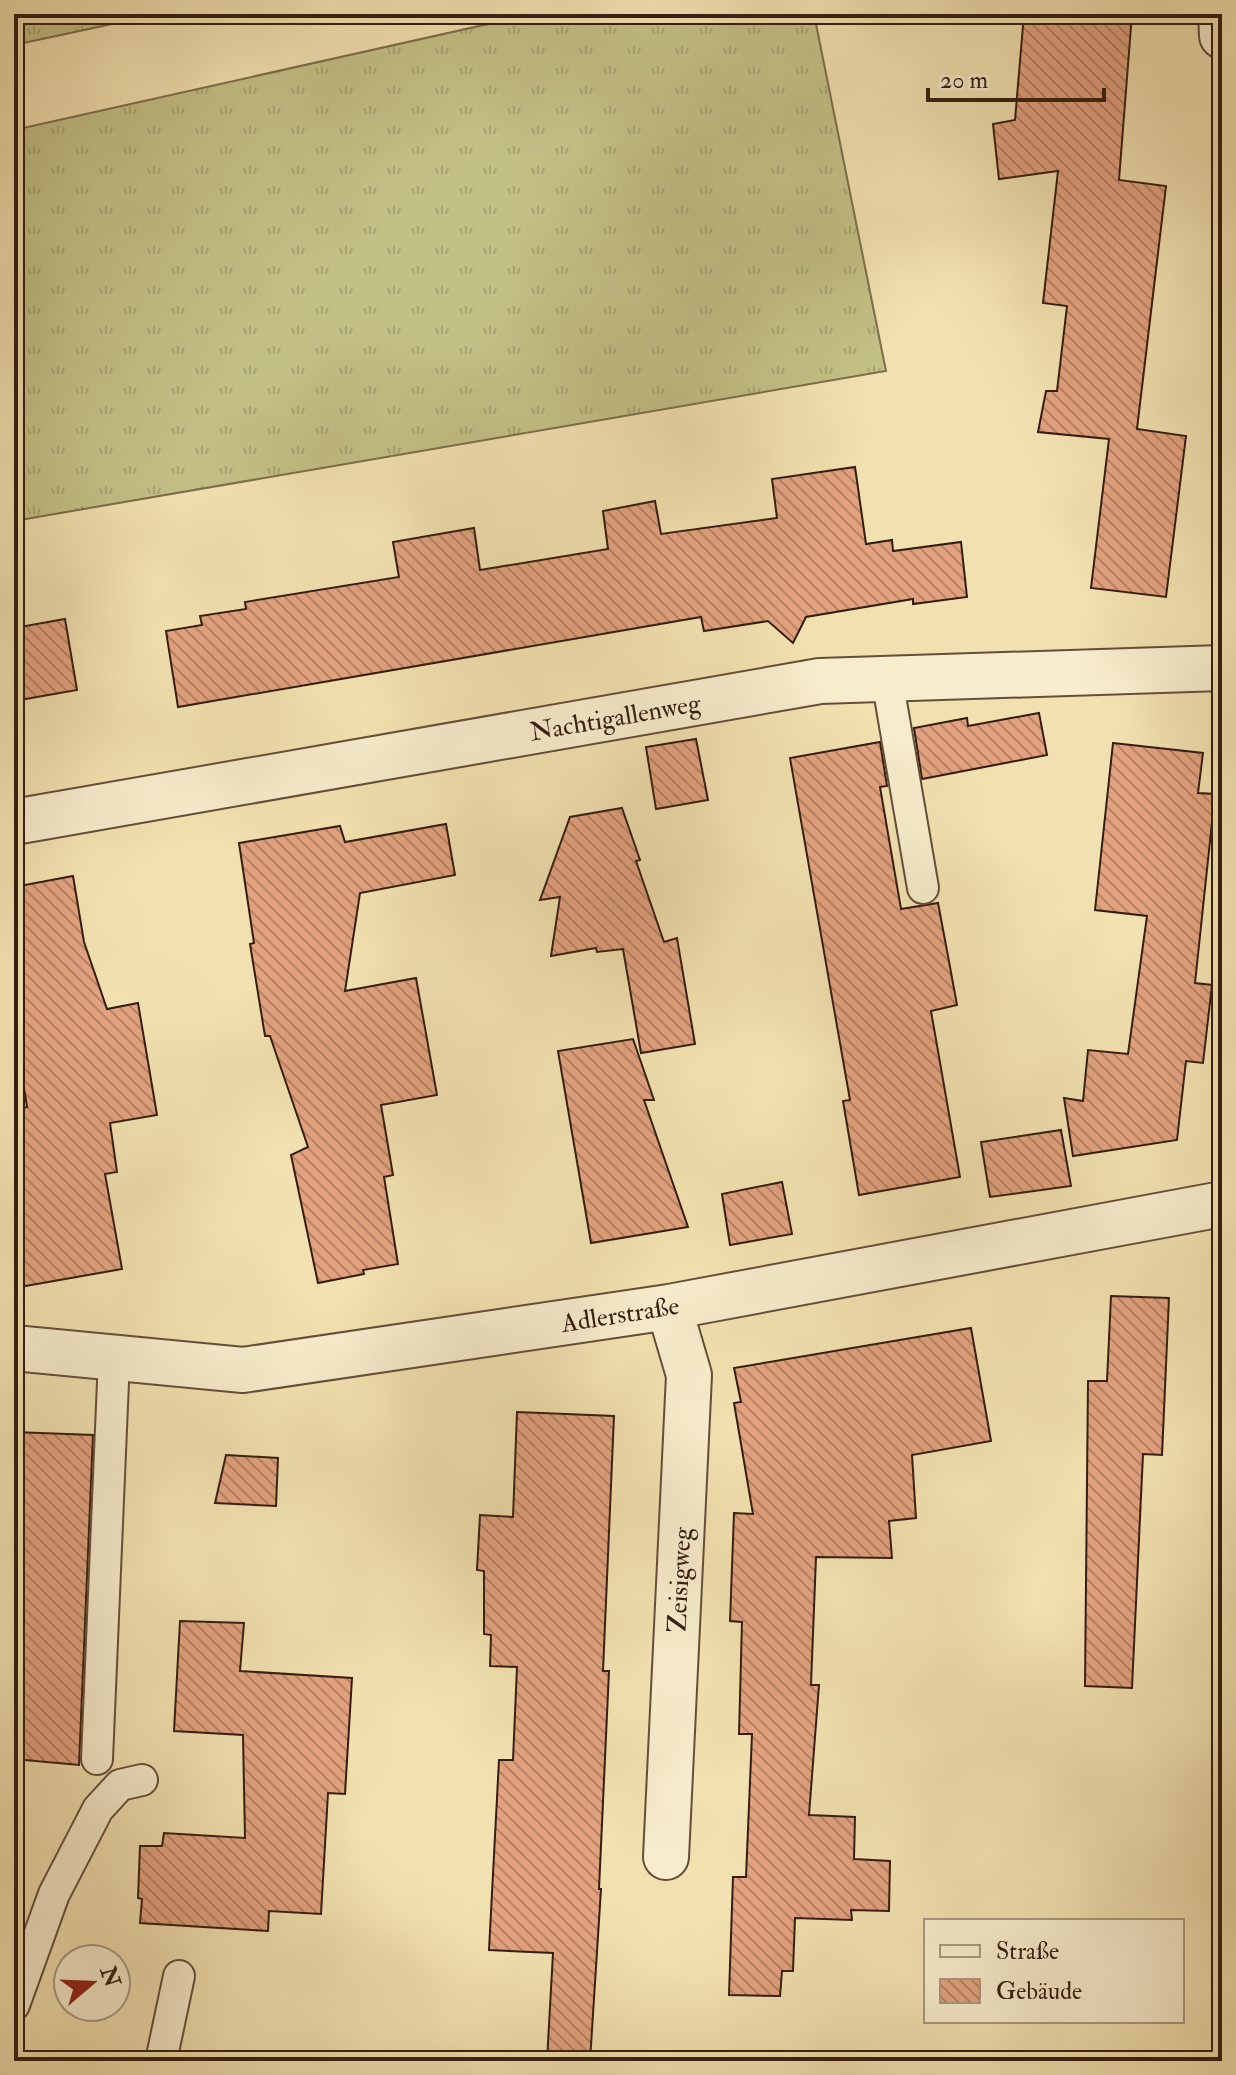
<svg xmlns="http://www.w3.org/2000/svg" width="1236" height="2075" viewBox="0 0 1236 2075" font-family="'IM FELL Double Pica',serif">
	<defs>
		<pattern id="grass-tufts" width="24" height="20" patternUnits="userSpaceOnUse" patternTransform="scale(2)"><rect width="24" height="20" fill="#c3c086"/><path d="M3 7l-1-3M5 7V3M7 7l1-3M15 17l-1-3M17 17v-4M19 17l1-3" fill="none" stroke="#a8a573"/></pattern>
		<pattern id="building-back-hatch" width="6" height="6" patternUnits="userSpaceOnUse" patternTransform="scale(2)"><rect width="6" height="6" fill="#e2a27f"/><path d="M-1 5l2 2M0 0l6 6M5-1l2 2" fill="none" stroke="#b88367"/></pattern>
	</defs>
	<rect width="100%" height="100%" fill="#f2e1b0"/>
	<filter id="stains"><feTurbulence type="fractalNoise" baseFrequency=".0025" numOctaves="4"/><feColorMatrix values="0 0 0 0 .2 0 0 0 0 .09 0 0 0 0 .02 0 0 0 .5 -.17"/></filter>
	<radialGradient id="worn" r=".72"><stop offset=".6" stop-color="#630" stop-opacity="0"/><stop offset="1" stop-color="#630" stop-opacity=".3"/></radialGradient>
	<!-- grass -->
	<path fill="url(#grass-tufts)" stroke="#7c6e4c" stroke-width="2" d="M72,14H159L14,45V27Z
		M533,14H814L886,371L14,521V130Z"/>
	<!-- building -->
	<path fill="url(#building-back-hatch)" stroke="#341d11" stroke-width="2" d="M1024,14H1132L1119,180L1166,186L1137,429L1186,436L1166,597L1091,588L1109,439L1038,432L1046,391H1057L1067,306L1043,303L1058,171L999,179L993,124L1015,120Z
		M855,467L866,544L892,540L893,551L961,542L967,597L913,604V599L806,617L793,643L768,621L704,631L701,617L178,707L166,631L202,625L200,616L246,609L245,602L399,577L393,542L474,528L480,570L608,549L603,511L655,501L661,534L777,518L772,479Z
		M65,619L77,690L14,701V628Z
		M1039,713L1047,755L922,779L914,728L967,718L968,726Z
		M696,739L708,800L656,809L646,747Z
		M880,742L887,786L880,787L901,909L938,903L948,956L957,1005L931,1011L960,1177L859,1195L843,1101L850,1100L790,758Z
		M1113,743L1203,753L1198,793L1215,794L1195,983L1212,985L1203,1063L1186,1061L1177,1140L1073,1156L1064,1098L1083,1101L1088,1050L1128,1054L1147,916L1095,910Z
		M622,808L640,860L636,861L664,942L677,938L695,1044L641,1053L623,949L597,952L596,948L551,956L560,897L540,900L570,817Z
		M446,824L455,875L360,893L345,991L416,978L437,1095L381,1105L393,1175L384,1177L398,1264L363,1270L364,1274L318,1283L291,1155L308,1147L270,1036H265L250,944L254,943L239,843L340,826L345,842Z
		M73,876L84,942L107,1009L138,1003L157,1115L110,1123L117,1172L105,1174L122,1269L14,1288V1110L27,1107L14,1024V887Z
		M633,1039L654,1100H644L688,1227L591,1243L558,1051Z
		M1061,1130L1071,1186L990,1197L981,1142Z
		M782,1182L792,1234L730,1245L722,1194Z
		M1111,1296L1169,1298L1162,1455L1143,1454L1132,1688L1085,1686L1088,1381H1107Z
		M971,1328L991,1441L912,1455L916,1518L889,1521L892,1558L816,1557L811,1685H819L809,1815L855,1817L854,1859L890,1861L889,1911L851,1910L852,1920L795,1918L793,1971H782L780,1996L729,1995L733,1877H746L752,1734H739L742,1622L730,1621L734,1513L753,1514L734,1403L741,1402L734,1368Z
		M517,1412L614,1416L603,1671H609L599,1889H601L590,2061H547L553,1953L489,1950L499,1760H513L517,1667L490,1666L491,1635L484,1634V1571L477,1570L480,1515L513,1517Z
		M14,1432L93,1435L79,1765L14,1759Z
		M226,1455L278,1458L276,1506L215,1503Z
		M180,1621L244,1623L240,1671L352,1678L345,1794L328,1793L321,1914L269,1911L268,1931L140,1923L142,1899L138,1898L140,1846H162L164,1833L245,1838L243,1735L174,1731Z"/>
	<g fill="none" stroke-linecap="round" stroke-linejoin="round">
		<!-- service casing -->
		<g stroke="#644e39" stroke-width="34">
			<path id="service" d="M887,679L923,888
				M97,1759L114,1358
				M14,2005L54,1894L98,1809L120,1785L142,1780
				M161,2061L179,1976"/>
		</g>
		<!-- minor casing -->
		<g stroke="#644e39" stroke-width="48">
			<path id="minor" d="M1221,14L1222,36
				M14,822L820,681L1222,668
				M14,1348L243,1370L669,1307L1222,1204
				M666,1857L689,1375L669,1307"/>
		</g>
		<!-- service -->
		<use href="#service" stroke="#f7eccc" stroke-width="30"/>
		<!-- minor -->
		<use href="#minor" stroke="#f7eccc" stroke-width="44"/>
	</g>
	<g text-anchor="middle" stroke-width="6" stroke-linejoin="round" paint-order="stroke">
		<!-- street labels -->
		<g font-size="26" fill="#341d11" stroke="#f7eccc">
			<text transform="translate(615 717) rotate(-10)" y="9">Nachtigallenweg</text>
			<text transform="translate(620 1314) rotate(-9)" y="9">Adlerstraße</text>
			<text transform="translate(679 1580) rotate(-87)" y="9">Zeisigweg</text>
		</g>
	</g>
	<!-- margin -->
	<rect width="1236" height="2075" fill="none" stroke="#f2e1b0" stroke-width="48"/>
	<rect x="16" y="16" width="1204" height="2043" fill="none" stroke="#341d11" stroke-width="4"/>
	<rect x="24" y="24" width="1188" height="2027" fill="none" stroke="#341d11" stroke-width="2"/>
	<!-- legend -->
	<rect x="924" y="1919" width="260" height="104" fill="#f7eccc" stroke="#a99981" stroke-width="2"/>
	<rect x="940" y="1945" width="40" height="12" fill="#f7eccc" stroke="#a99981" stroke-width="2"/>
	<text x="996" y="1959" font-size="24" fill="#341d11">Straße</text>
	<rect x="940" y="1979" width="40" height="24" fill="url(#building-back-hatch)" stroke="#a99981" stroke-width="2"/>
	<text x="996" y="1999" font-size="24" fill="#341d11">Gebäude</text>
	<!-- north arrow -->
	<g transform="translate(92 1983) rotate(71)"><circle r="38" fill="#f7eccc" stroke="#a99981" stroke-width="2"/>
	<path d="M0-6L14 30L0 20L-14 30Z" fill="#8f2418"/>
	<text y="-12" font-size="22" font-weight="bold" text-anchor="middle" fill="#341d11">N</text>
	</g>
	<!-- scale -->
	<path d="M928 88v12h176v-12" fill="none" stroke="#341d11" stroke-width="4"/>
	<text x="940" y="88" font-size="24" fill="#341d11" stroke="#f7eccc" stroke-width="6" paint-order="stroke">20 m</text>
	<rect width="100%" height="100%" filter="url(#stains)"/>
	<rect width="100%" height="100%" fill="url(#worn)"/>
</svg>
